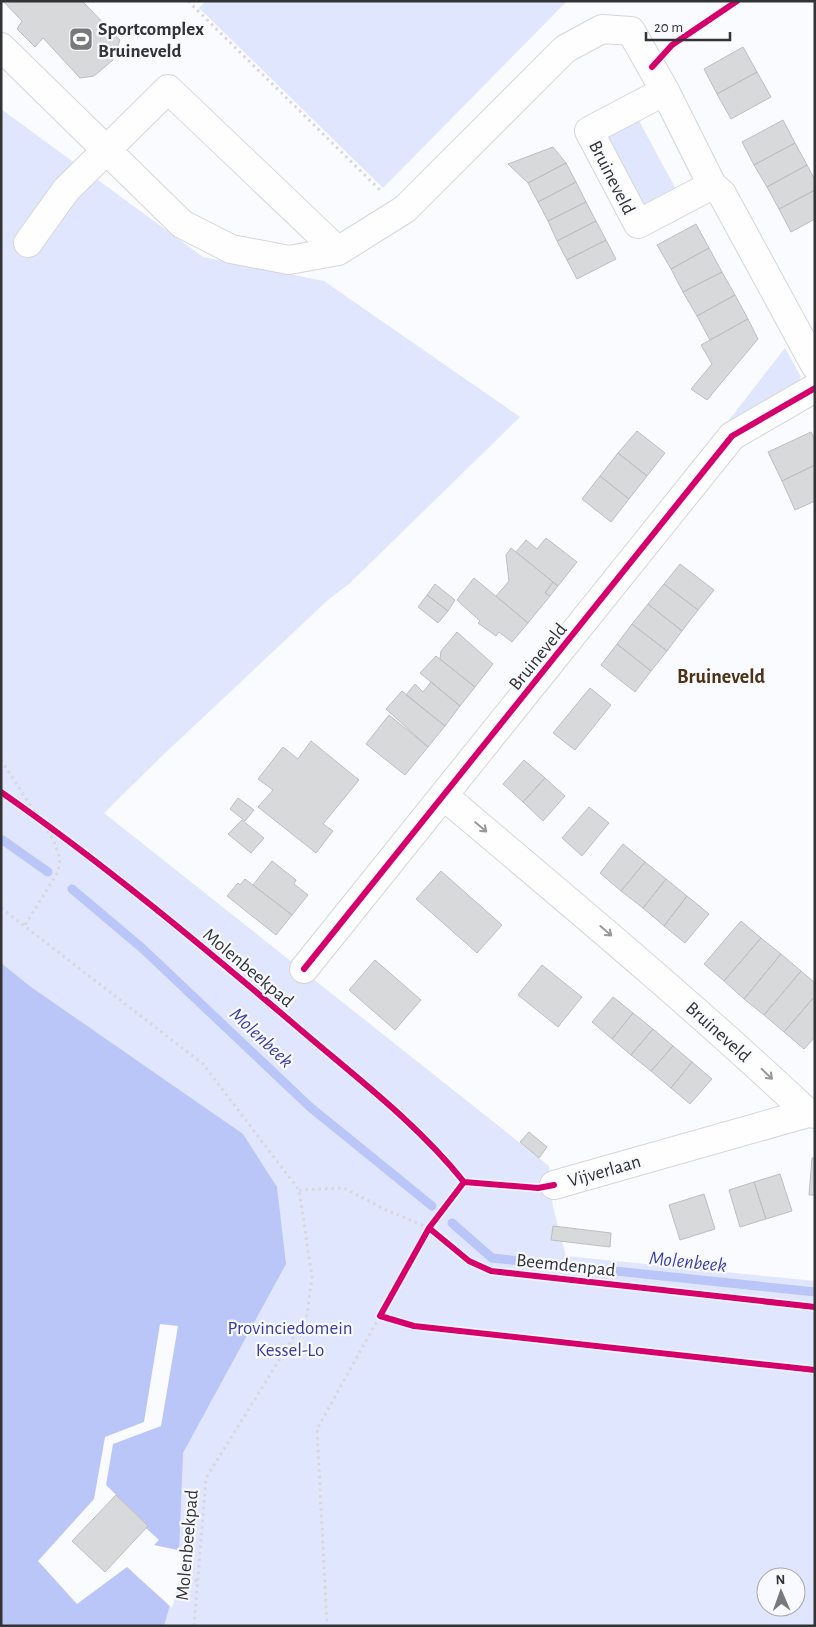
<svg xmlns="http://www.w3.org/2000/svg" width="816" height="1627" viewBox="0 0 816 1627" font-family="'Alegreya Sans',sans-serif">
	<rect width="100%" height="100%" fill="#fafbfe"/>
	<!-- green -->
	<path fill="#e0e6fd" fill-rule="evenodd" d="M206,1H567L383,188L199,8Z
		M1,109L203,257L324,281L520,417L349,584L329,599L162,756L104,813L549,1166L553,1207L566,1256L815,1281V1626H1ZM766,1577H796V1607H766Z
		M638,119L677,191L641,211L601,138Z
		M785,348L801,377L797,384L731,422L729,420Z"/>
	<!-- water -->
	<path fill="#bbc6f8" d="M1,963L31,987L243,1134L277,1187L286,1264L183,1453L178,1577L164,1626H1Z"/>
	<!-- pier -->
	<path fill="#fafbfe" d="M160,1324L178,1326L161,1426L113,1444L106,1485L148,1526L146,1528L159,1540L154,1545L182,1551L180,1577L172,1608L127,1567L77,1604L38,1561L94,1499L105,1437L144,1422Z"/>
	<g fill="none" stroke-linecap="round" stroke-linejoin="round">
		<!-- stream -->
		<path stroke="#bbc6f8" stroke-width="9" d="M1,839L48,872
			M72,889L142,948L310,1107L432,1206
			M452,1223L492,1258L815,1292"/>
	</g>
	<!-- building -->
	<path fill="#d8d9db" stroke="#bebec1" d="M3,1H82L120,40L113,60L94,76L80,78L43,38L35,47L17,29L22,21Z
		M743,47L757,72L717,94L704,69Z
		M757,72L771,97L731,119L717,94Z
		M783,120L795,143L754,165L742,142Z
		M795,143L807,165L767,187L754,165Z
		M553,147L566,163L528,183L508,164Z
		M566,163L576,182L538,202L528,183Z
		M807,165L815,180V190L779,209L767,187Z
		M576,182L586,202L548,221L538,202Z
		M815,190V219L791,232L779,209Z
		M586,202L596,221L557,241L548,221Z
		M596,221L606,240L567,260L557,241Z
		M696,224L709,248L671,269L657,245Z
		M606,240L616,259L577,279L567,260Z
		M709,248L722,272L683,292L671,269Z
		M722,272L735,295L697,316L683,292Z
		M735,295L748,319L710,340L697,316Z
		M748,319L758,339L707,400L691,389L712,364L701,345Z
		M637,431L665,453L647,476L618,453Z
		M811,432L815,440V465L782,481L768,452Z
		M618,453L647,476L629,499L600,476Z
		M815,465V501L795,510L782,481Z
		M600,476L629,499L611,522L582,499Z
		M546,538L577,562L558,586L516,552L526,540L537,549Z
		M511,548L553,582L545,593L550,596L528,623L496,596L509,581L506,555Z
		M680,564L714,590L698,610L664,584Z
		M474,578L528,623L512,642L499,632L496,636L478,623L480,621L457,600Z
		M553,582L558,586L550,596L545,593Z
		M435,584L455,600L448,611L427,595Z
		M664,584L698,610L682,631L648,604Z
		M427,595L448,611L438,623L418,607Z
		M648,604L682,631L667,651L632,624Z
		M632,624L667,651L651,671L617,644Z
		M457,632L493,664L475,687L440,659L441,651Z
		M617,644L651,671L635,692L601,665Z
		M436,656L475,687L460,706L420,673Z
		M431,682L460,706L445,726L406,695L415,684L423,692Z
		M590,688L611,705L575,750L553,733Z
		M402,691L445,726L428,747L386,709Z
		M389,715L428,747L405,775L366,744Z
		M311,741L359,780L323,824L333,831L316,853L258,807L273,790L258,779L283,747L298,759Z
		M524,760L545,778L523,802L503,784Z
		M545,778L565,796L543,821L523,802Z
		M238,798L254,810L245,821L230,809Z
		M589,807L609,823L582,856L562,838Z
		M242,820L264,838L251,853L228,834Z
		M623,844L645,862L621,891L600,873Z
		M272,861L296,880L294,884L308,895L292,915L253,885Z
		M645,862L666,879L643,908L621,891Z
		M441,871L502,925L477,953L416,899Z
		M245,879L292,915L276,935L227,896L238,883L240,885Z
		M666,879L687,896L664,926L643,908Z
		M687,896L709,914L685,943L664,926Z
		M741,921L761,938L724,981L704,964Z
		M761,938L781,954L744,999L724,981Z
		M781,954L801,971L764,1015L744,999Z
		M375,960L421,1000L395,1030L349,990Z
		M542,965L582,997L558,1027L518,995Z
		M801,971L815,983V996L784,1032L764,1015Z
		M815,996V1037L804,1049L784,1032Z
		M613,997L633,1013L612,1039L592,1022Z
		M633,1013L653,1029L631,1055L612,1039Z
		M653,1029L673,1046L651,1071L631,1055Z
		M673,1046L692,1062L671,1088L651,1071Z
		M692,1062L712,1079L690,1104L671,1088Z
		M529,1132L547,1147L539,1158L520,1142Z
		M812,1158H815V1195H809Z
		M780,1174L792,1211L766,1219L754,1182Z
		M754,1182L766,1219L740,1227L729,1190Z
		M704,1194L715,1229L680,1240L669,1205Z
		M553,1226L611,1233L610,1247L551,1240Z
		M116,1495L148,1526L105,1572L72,1541Z"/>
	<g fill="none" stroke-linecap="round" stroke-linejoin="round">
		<!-- minor casing -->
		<g stroke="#d5d6d8" stroke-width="30">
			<path id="minor" d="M1,47L182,224L231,249L289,260L338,251
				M665,91L589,131L638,224L712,185
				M28,243L66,190L168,89L338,251L405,209L565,49L602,29L631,31L665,91L712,185L722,194L815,365
				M444,796C567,900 691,1003 808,1113
				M304,969L732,436L815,388
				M554,1185L808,1113L815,1114"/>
		</g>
		<!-- path -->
		<path stroke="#d8d8d9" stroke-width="3" stroke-dasharray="2.5 4" stroke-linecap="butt" d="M188,1L381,191
			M1,760L54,841L60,859L58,872L25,925
			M1,908L203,1064L299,1190L312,1277L307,1315L206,1478L194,1626
			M299,1190L344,1188L386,1210L429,1228L317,1429L327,1626
			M188,1579L198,1581"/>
		<!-- minor -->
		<use href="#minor" stroke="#fefeff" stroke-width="28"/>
		<!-- cycleway casing -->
		<g stroke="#f9faff" stroke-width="9">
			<path id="cycleway" d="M652,67L672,45L737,1
				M1,792C104,864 200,944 295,1025C353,1075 416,1122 464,1182
				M304,969L732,436L815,388
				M464,1182L429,1228L380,1316L414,1326L815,1370
				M464,1182L538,1188L554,1185
				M429,1228L469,1261L491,1271L815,1307"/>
		</g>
		<!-- cycleway -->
		<use href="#cycleway" stroke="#d6006c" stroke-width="6"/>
	</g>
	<!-- one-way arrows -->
	<defs><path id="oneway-shaft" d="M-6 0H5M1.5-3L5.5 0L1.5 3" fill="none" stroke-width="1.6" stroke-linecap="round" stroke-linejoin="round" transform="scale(1.25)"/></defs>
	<g stroke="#98989a">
		<use href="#oneway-shaft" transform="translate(481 827) rotate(40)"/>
		<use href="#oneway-shaft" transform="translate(606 931) rotate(41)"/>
		<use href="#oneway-shaft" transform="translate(767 1074) rotate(43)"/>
	</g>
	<!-- icons -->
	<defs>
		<g id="stadium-square" transform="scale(1.25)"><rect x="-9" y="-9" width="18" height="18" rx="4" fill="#78797b" stroke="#f9faff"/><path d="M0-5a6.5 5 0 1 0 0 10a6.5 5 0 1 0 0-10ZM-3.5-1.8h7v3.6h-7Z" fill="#fff"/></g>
	</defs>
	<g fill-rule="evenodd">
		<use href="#stadium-square" x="81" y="39"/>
	</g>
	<g text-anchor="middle" stroke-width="4.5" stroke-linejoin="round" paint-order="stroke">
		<!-- poi labels -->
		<g font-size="19" font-weight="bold" fill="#323335" stroke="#f9faff" text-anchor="start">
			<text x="98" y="35">Sportcomplex<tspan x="98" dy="22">Bruineveld</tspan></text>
		</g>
		<!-- street labels -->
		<g font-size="19" fill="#323335" stroke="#f9faff">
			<text transform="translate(613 177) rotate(63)" y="7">Bruineveld</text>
			<text transform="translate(537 656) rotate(-51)" y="7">Bruineveld</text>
			<text transform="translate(249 967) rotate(40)" y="7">Molenbeekpad</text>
			<text transform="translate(719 1031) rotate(42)" y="7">Bruineveld</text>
			<text transform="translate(604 1170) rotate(-16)" y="7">Vijverlaan</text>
			<text transform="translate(566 1264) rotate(6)" y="7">Beemdenpad</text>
			<text transform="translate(186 1545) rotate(-85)" y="7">Molenbeekpad</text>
		</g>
		<!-- park labels -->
		<g font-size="19" fill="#383da2" stroke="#f9faff">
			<text x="290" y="1334">Provinciedomein<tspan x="290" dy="22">Kessel-Lo</tspan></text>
		</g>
		<!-- neighbourhood labels -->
		<g font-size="20" font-weight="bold" fill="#4e3214" stroke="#f9faff">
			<text x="721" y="683">Bruineveld</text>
		</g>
		<!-- water labels -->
		<g font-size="20" font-style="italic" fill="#3b41a6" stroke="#f9faff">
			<text transform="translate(262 1037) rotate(43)" y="7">Molenbeek</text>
			<text transform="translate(688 1261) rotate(6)" y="7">Molenbeek</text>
		</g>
	</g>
	<!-- border -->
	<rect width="816" height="1627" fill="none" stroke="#323335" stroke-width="5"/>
	<!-- north arrow -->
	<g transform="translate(781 1592) rotate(358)"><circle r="24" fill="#f9faff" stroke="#a9aaae"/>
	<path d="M0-4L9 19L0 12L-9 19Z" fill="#78797b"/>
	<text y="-8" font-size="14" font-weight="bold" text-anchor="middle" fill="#323335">N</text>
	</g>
	<!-- scale -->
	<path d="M646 32v8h84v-8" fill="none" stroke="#323335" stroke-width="2.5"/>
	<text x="654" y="32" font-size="15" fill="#323335" stroke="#f9faff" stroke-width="4" paint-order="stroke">20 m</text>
</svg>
